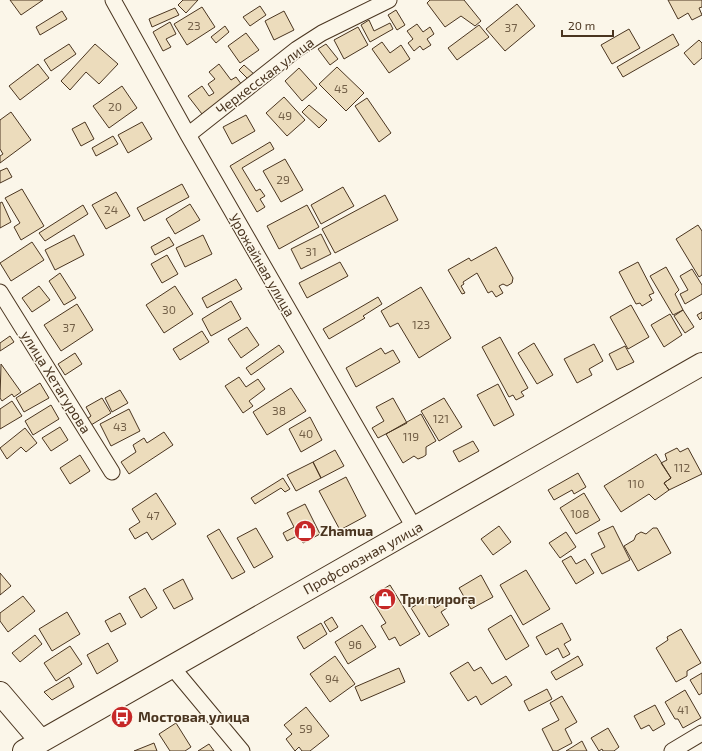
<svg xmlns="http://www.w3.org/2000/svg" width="702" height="751" viewBox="0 0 702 751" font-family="'Exo 2',sans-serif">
	<rect width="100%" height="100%" fill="#fbf6e9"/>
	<!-- building -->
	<path fill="#ecdcbc" stroke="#4a3520" d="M10,0H43L21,15Z
		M183,0H198L186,13L178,5Z
		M430,0H464L481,21L475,26L461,16L445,27L427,3Z
		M668,0H702V7L699,8L702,15L692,20L688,13L678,19Z
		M517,4L535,26L505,51L486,29Z
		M260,6L266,15L250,26L243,17Z
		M202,7L215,27L187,45L174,24Z
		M175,8L179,15L152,27L149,19Z
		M396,10L405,25L397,30L388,15Z
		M62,11L67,19L40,35L36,27Z
		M284,11L294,30L274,40L265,21Z
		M369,20L374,31L390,23L393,29L370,42L361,25Z
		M170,22L176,34L166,39L171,47L163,51L153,32Z
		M417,24L423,32L430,27L434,34L427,39L431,45L423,50L420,46L414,51L408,43L413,39L407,31Z
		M479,25L489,37L457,60L448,48Z
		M225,26L229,32L216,43L211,37Z
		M358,27L368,45L344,59L334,40Z
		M629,29L640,48L612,64L601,45Z
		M246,33L259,50L240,63L228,46Z
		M673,34L679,45L623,77L617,67Z
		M699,40L702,43V58L694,65L684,53Z
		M382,42L390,53L401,45L410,59L389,73L372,49Z
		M69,44L76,54L51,71L44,60Z
		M95,44L118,64L99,84L86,72L70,90L61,81Z
		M326,44L338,59L330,65L318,49Z
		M38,64L49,78L20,100L9,86Z
		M219,64L231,80L236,77L242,85L202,114L188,96L202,86L209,96L214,93L208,84L215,79L209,72Z
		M244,65L255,75L249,80L239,70Z
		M337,67L364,93L346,111L319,84Z
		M299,68L317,88L302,101L285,81Z
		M122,86L137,108L109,128L93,106Z
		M284,97L305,120L287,136L266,113Z
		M367,98L391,133L379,142L355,106Z
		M309,105L327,120L319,128L302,112Z
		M11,112L31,140L0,163V156L3,154L0,149V120Z
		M246,115L255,131L232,144L223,127Z
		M85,122L94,139L81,146L72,129Z
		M142,122L152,139L128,153L118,135Z
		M113,136L118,144L96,156L92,148Z
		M270,142L274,149L242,168L256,191L260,189L265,196L260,199L265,207L257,212L230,166Z
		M285,159L303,190L281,202L263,171Z
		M7,168L12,177L0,183V171Z
		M182,184L189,197L144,221L137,208Z
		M343,187L354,206L321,224L311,205Z
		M22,189L44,226L21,240L14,227L20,223L5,198Z
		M116,192L130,216L106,229L92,205Z
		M385,195L398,220L335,253L322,229Z
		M2,202L11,222L0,228V203Z
		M190,204L200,220L175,234L166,219Z
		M83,205L88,214L45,241L39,233Z
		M307,205L319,227L279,249L267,226Z
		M698,225L702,231V275L699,277L676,239Z
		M321,234L331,254L301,269L291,249Z
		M74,235L84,255L55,270L45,250Z
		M203,235L212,254L185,267L176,248Z
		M169,237L174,245L155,255L151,247Z
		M32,242L44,260L11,281L0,263Z
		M496,247L513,278L512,283L507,286L503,284L499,286L503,293L496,297L492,291L488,293L477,273L463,282L464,284L461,286L465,293L462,294L448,270L469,258L471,261Z
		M167,255L178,274L162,283L151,264Z
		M340,262L348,276L307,298L299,283Z
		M638,262L654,293L649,295L652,300L642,306L640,303L636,304L619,272Z
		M666,267L679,290L675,294L683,310L673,315L650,276Z
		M692,269L702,285V294L685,304L680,294L688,290L680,276Z
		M60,273L76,298L64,305L49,281Z
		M236,279L242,289L207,308L202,298Z
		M39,286L50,300L32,312L22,298Z
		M175,286L193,314L164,333L146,305Z
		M421,287L451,338L419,358L398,323L390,327L381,311Z
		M378,297L382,304L363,316L365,318L329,339L323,329Z
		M231,301L241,319L211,336L202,319Z
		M77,304L93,330L61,351L44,325Z
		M631,305L649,337L628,349L610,317Z
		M683,310L694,327L685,333L674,316Z
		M702,312V318L700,320L697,315Z
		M670,314L682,335L664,347L651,325Z
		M247,327L259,345L241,358L228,339Z
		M202,331L209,342L180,360L173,349Z
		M10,336L14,342L0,351V343Z
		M500,337L528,388L521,392L524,396L516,400L513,395L509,397L482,347Z
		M534,343L553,375L537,384L518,353Z
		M594,344L603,361L589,369L592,375L577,383L564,359Z
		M279,345L284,352L251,375L246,368Z
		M625,346L634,362L617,370L609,354Z
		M381,348L385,354L393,350L400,362L356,387L346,368Z
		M75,353L82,364L65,375L58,364Z
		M1,364L21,392L14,397L12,394L2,401L0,398Z
		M239,377L246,387L258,379L265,389L249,401L253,406L243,413L225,386Z
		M40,383L49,398L24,412L16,398Z
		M498,384L514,415L494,426L477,395Z
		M291,388L306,411L267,435L253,412Z
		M120,390L128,403L112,412L105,398Z
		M102,398L111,413L91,425L87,419L91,416L86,407Z
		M393,398L407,423L378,438L372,428L384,421L376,407Z
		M444,398L462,427L439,441L421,411Z
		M12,401L22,416L0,429V409Z
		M51,405L59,419L33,435L25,421Z
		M129,409L140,431L111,446L100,424Z
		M421,414L436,441L426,447V455L423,457L418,459L414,456L403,463L386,434Z
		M310,417L322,440L301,452L289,429Z
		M60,427L68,440L51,451L42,438Z
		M25,428L37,443L26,452L21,447L7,459L0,448Z
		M164,432L173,445L129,474L121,462L136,452L133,445L144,438L147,443Z
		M473,441L479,451L459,462L453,451Z
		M677,448L680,452L688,448L702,474L669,490L664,483L671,478L661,463L667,460L665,454Z
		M335,450L344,466L321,478L313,462Z
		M656,454L671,478L664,483L669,490L655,500L649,494L621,512L604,486Z
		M80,455L90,471L70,484L60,468Z
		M313,462L321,478L296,491L287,475Z
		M578,473L586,487L574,494L572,490L554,500L548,490Z
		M346,477L366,516L340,530L319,491Z
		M283,478L290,489L285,492L281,488L255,504L251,498Z
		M156,493L176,524L152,540L147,532L135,539L129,529L140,522L132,509Z
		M584,493L600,520L576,534L560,508Z
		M305,504L320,534L303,543L299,535L287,541L283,533L294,527L287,513Z
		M499,526L511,542L493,555L481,539Z
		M613,526L630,560L602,574L591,554L605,547L598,533Z
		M256,528L273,557L254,568L237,538Z
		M653,528H657L671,553L638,571L624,546L634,540L636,535L641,532L646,534Z
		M219,529L245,572L232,579L207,536Z
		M566,532L576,547L560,558L549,543Z
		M571,556L576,564L585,559L594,573L576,584L562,561Z
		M526,570L550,609L523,625L500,585Z
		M0,573L11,586L0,595Z
		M481,575L493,597L471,609L459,588Z
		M183,579L193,599L174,609L163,590Z
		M390,585L420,634L400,646L395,637L389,640L381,626L386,623L370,597Z
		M145,588L157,608L141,618L129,597Z
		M23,596L35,611L8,632L0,621V613Z
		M429,597L435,608L443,603L447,608L441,612L449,625L429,637L411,608Z
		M67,612L80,634L52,651L39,629Z
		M120,613L126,624L111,632L105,621Z
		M511,615L529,646L506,660L488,629Z
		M332,617L338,627L330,632L324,622Z
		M321,623L327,634L304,649L297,637Z
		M562,623L571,640L564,644L570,654L563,658L558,648L546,655L536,637Z
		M362,625L376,647L348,664L335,642Z
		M681,629L701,663L687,671V676L676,682L656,648L668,640L667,637Z
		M35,635L42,644L20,662L12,653Z
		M108,643L118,661L97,674L87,655Z
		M70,646L82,664L56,681L44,663Z
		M335,656L355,684L330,702L310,674Z
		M578,656L583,665L556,680L551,672Z
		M468,662L474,671L481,667L492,684L506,676L512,685L481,705L476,696L468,701L450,673Z
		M399,668L405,682L361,701L355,687Z
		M702,673V693L699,695L690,680Z
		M69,677L74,687L52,700L44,692Z
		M547,689L552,699L529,711L524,701Z
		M685,690L701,718L683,728L678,719H675L665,702Z
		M562,696L577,722L565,729L572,743L557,751H553L542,729L559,720L550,703Z
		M655,705L665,724L653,731L649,725L641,729L634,716Z
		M306,707L329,736L310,751H302L299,747L295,751L286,739L292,734L284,725Z
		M176,723L191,747L185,751H170L159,734Z
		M608,728L619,747L614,751H603L602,749L599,751L591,738Z
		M582,741L587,751H566Z
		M154,743L157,751H134Z
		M209,744L214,751H198Z"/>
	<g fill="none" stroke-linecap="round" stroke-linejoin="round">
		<!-- street casing -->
		<g stroke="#4a3520" stroke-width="17">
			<path id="street" d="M113,0L188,135L415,529
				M188,135L297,49L322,33L389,0
				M0,292L112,472
				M172,667L242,751
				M672,751L702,733"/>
		</g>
		<!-- secondary casing -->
		<g stroke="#4a3520" stroke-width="24">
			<path id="secondary" d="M0,693L41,741
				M24,751L702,364"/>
		</g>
		<!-- street -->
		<use href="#street" stroke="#fbf6e9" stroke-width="15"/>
		<!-- secondary -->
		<use href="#secondary" stroke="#fbf6e9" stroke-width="22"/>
	</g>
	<!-- icons -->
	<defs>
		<g id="shop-disc" transform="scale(1.15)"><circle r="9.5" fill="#c62828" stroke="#fbf6e9"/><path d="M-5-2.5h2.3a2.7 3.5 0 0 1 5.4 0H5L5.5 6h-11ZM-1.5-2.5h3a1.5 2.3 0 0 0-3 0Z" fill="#fff"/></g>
		<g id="bus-disc" transform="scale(1.15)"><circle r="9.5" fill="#c62828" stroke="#fbf6e9"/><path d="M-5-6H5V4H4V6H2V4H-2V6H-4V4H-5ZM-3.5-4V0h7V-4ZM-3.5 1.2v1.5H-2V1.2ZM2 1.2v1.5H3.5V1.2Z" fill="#fff"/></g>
	</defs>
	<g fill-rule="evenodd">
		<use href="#shop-disc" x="305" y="531"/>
		<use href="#shop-disc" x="385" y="599"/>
		<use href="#bus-disc" x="122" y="717"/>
	</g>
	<g text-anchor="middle" stroke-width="3" stroke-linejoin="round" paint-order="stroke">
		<!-- number labels -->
		<g font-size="12" fill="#725f47">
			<text x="194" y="30">23</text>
			<text x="511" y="32">37</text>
			<text x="341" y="93">45</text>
			<text x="115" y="111">20</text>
			<text x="285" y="120">49</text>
			<text x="283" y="184">29</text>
			<text x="111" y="214">24</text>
			<text x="311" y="256">31</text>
			<text x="169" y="314">30</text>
			<text x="421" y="329">123</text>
			<text x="69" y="332">37</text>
			<text x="279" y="415">38</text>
			<text x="441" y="423">121</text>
			<text x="120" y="431">43</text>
			<text x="306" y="438">40</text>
			<text x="411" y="441">119</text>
			<text x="682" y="472">112</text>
			<text x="636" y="488">110</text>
			<text x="580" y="518">108</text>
			<text x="153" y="520">47</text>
			<text x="355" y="649">96</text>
			<text x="332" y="683">94</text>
			<text x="683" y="714">41</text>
			<text x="306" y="733">59</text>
		</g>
		<!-- street labels -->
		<g font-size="14" fill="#4a3520" stroke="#fbf6e9">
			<text transform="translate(265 76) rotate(-37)" y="5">Черкесская улица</text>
			<text transform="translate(262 265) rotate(60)" y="5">Урожайная улица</text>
			<text transform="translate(56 382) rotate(58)" y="5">улица Хетагурова</text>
			<text transform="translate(363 558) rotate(-29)" y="5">Профсоюзная улица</text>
		</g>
		<!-- poi labels -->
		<g font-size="14" font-weight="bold" fill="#4a3520" stroke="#fbf6e9" text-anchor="start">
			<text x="320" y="536">Zhamua</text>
			<text x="400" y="604">Три пирога</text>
			<text x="138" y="722">Мостовая улица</text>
		</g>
	</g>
	<!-- scale -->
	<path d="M562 30v6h51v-6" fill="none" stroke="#4a3520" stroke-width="2"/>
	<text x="568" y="30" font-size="12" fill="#4a3520" stroke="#fbf6e9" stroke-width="3" paint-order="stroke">20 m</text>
</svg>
